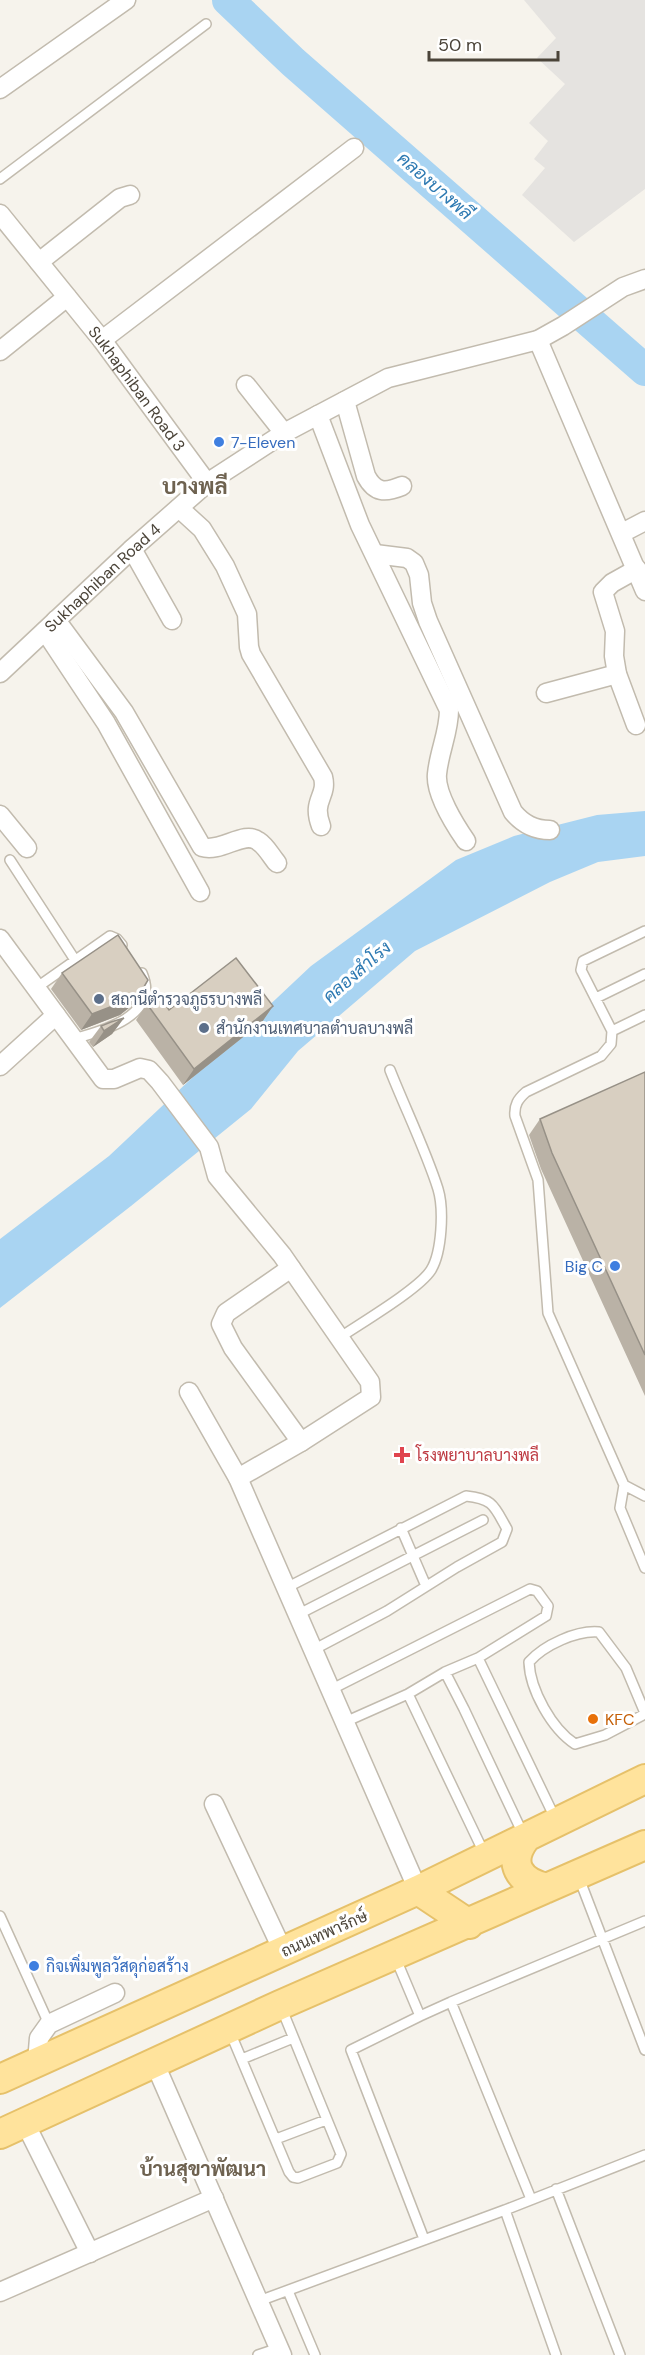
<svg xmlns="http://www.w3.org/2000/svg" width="645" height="2355" viewBox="0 0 645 2355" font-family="'DM Sans',Sarabun,sans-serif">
	<rect width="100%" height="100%" fill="#f6f3ec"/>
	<!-- parking -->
	<path fill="#e5e3e0" d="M524,0H645V189L574,242L522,195L545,168L534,159L548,141L529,123L565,84L537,58L556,38Z"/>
	<!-- water -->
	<path fill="#a9d4f2" d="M645,811V856L598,862L550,882L415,951L298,1051L251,1109L131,1206L0,1308V1239L109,1156L311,966L456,860L514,836L597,815Z"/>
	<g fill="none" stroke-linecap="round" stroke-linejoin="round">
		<!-- river -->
		<path stroke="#a9d4f2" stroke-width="32" d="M228,0L293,62L645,370"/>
		<!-- service casing -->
		<g stroke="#c2bbae" stroke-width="12">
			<path id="service" d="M0,179L206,24
				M10,860L75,960
				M36,988L110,936L117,939L122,945
				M596,998L645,974
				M645,1015L612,1031L611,1044L601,1056L526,1092C518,1099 514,1105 515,1116L538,1180L548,1313L624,1485L645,1496
				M612,1031L581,970L583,961L645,931
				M73,1039C104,1031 160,1015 142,973
				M339,1338C361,1323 419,1289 431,1270C442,1252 444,1209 438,1189C426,1151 405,1108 390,1070
				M624,1485L620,1508L645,1568
				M401,1528L426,1586
				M286,1588L466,1496C494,1499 494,1506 507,1529L502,1542L457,1567L387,1611L313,1650
				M297,1615L483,1520
				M478,1658L555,1818
				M338,1686L530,1589L537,1591L548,1606L546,1616L478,1658L445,1672
				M408,1694L485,1855
				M645,1713L626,1668L599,1632C577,1630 544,1645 529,1662C530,1690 552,1729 575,1744L605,1735L645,1714
				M345,1722L408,1694L445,1672L464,1709L523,1834
				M579,1878L645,2050
				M0,1916L49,2024
				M396,1959L420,2016L351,2050L424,2239
				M420,2016L451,2002
				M230,2032L289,2172L293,2177L298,2178L337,2163L341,2154L281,2007
				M242,2059L293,2038
				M276,2139L326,2120
				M556,2189L620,2355
				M531,2199L451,2002L645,1921
				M288,2291L315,2355
				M259,2301L505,2210
				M258,2355L279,2348
				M556,2355L505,2210L645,2155"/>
		</g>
		<!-- minor casing -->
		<g stroke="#c2bbae" stroke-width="21">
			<g id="minor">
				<path d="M0,89L126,0"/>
				<path id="s1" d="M0,214L102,340L207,483"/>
				<path d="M39,262L120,198L130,195"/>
				<path d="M102,340L354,148"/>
				<path d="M538,340L645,591"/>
				<path d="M0,351L67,297"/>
				<path d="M246,385L284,433"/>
				<path d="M345,401L366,476C375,493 385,493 402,486"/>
				<path d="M318,415L360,525L449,710C449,732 439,752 437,774C435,793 455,825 466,841"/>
				<path d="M179,508L202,529L225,566L247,614L249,647L251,654L323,777C328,797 311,800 321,826"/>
				<path d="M622,533L645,521"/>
				<path d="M132,549L172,620"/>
				<path d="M375,554L407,558L414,563L419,575L422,603L428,621L513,812C523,824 534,830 550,830"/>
				<path d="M56,620L124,712L202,847C221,853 244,830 258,841C266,846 271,856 277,863"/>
				<path d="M45,631L106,723L200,892"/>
				<path id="s2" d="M0,673L132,549L207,483L284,433L388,378L538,340L563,326L623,287L645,279"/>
				<path d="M546,693L617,674"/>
				<path d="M636,725L617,674L614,656L615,631L603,592L612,583L637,569"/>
				<path d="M0,815L27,848"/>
				<path d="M0,939L103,1079H114L140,1068L149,1070L160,1082L209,1147L217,1176L282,1255L370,1382L371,1397L301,1442L238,1478"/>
				<path d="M0,1066L56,1015"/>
				<path d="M291,1268L226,1313L221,1324L233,1348L301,1442"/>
				<path d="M189,1392L238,1478L418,1890"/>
				<path d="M214,1804L283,1951"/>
				<path d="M37,2062L39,2038L49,2024L115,1993"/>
				<path d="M155,2064L282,2355"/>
				<path d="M25,2123L90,2253"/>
				<path d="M0,2292L214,2198"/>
			</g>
		</g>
		<!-- primary casing -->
		<g stroke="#e6c16a" stroke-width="32">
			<path id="primary" d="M525,1839C507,1863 519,1882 547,1888
				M418,1890L469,1924
				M0,2079L418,1890L645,1779
				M0,2134L280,2005L645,1845"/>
		</g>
		<!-- service -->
		<use href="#service" stroke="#fff" stroke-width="9"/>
		<!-- minor -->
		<use href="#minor" stroke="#fff" stroke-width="18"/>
		<!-- primary -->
		<use href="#primary" stroke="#ffe39c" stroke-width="28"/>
	</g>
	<!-- wall -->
	<path fill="#bab2a6" d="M62,973L141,992L130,1007L120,1015L81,1030L51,989Z
		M147,1004L169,1010L273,1006L262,1022L183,1085L136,1020Z
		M124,1018L112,1034L93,1047L89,1042L101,1026Z
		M645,1072V1396L541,1169L529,1135L540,1119Z"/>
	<!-- shaded-wall -->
	<path fill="#979187" d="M141,992L130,1007L120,1015L81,1030L92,1014Z
		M273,1006L262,1022L183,1085L194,1069Z
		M124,1018L112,1034L93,1047L104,1031Z"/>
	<!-- building -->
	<path fill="#d8cfc1" stroke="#979187" stroke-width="1.5" d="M118,935L148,980L141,992L131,999L92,1014L62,973Z
		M236,958L273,1006L194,1069L147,1004L157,993L169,1010Z
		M124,1018L104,1031L101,1026L111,1022Z
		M645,1072V1355L552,1153L540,1119Z"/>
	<!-- markers -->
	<g fill="#3f7fe0" stroke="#fff" stroke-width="2">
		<circle cx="219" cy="442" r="6"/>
		<circle cx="615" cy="1266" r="6"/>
		<circle cx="34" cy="1966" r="6"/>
	</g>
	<g fill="#5c6f8a" stroke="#fff" stroke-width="2">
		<circle cx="99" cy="999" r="6"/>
		<circle cx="204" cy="1028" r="6"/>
	</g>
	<path fill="#e0444e" stroke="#fff" stroke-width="2" d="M399 1446h6v6h6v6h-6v6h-6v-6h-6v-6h6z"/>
	<circle fill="#e8710a" stroke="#fff" stroke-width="2" cx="593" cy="1719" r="6"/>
	<g text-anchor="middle" stroke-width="6" stroke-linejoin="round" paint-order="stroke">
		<!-- street labels -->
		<g font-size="16" fill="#4b4439" stroke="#fff">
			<text dy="6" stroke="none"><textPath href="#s1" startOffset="222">Sukhaphiban Road 3</textPath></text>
			<text dy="6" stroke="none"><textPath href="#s2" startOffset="140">Sukhaphiban Road 4</textPath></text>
			<text transform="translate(324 1933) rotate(-24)" y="6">ถนนเทพารักษ์</text>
		</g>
		<!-- shop labels -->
		<g font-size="16" fill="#366cbe" stroke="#fff" text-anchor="start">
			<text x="231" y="448">7-Eleven</text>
			<text x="603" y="1272" text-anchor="end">Big C</text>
			<text x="46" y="1972">กิจเพิ่มพูลวัสดุก่อสร้าง</text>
		</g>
		<!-- service labels -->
		<g font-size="16" fill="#4e5e75" stroke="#fff" text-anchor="start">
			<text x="111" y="1005">สถานีตำรวจภูธรบางพลี</text>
			<text x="216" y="1034">สำนักงานเทศบาลตำบลบางพลี</text>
		</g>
		<!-- health labels -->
		<g font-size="16" fill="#be3a42" stroke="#fff" text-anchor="start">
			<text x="416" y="1461">โรงพยาบาลบางพลี</text>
		</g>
		<!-- food labels -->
		<g font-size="16" fill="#c56008" stroke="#fff" text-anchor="start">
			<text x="605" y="1725">KFC</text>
		</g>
		<!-- water labels -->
		<g font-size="18" font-style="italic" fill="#2e7ab2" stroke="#fff">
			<text transform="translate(435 186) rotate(41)" y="6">คลองบางพลี</text>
			<text transform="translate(357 972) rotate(-41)" y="6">คลองสำโรง</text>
		</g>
		<!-- quarter labels -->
		<g font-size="20" font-weight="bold" fill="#6e6250" stroke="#fff">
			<text x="203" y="2176">บ้านสุขาพัฒนา</text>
		</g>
		<!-- district labels -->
		<g font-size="22" font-weight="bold" fill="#6e6250" stroke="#fff">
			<text x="195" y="494">บางพลี</text>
		</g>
	</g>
	<!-- scale -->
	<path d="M429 51v9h129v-9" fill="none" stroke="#4b4439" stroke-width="3"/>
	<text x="438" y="51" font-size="18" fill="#4b4439" stroke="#ffffff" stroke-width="4.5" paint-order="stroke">50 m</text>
</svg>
